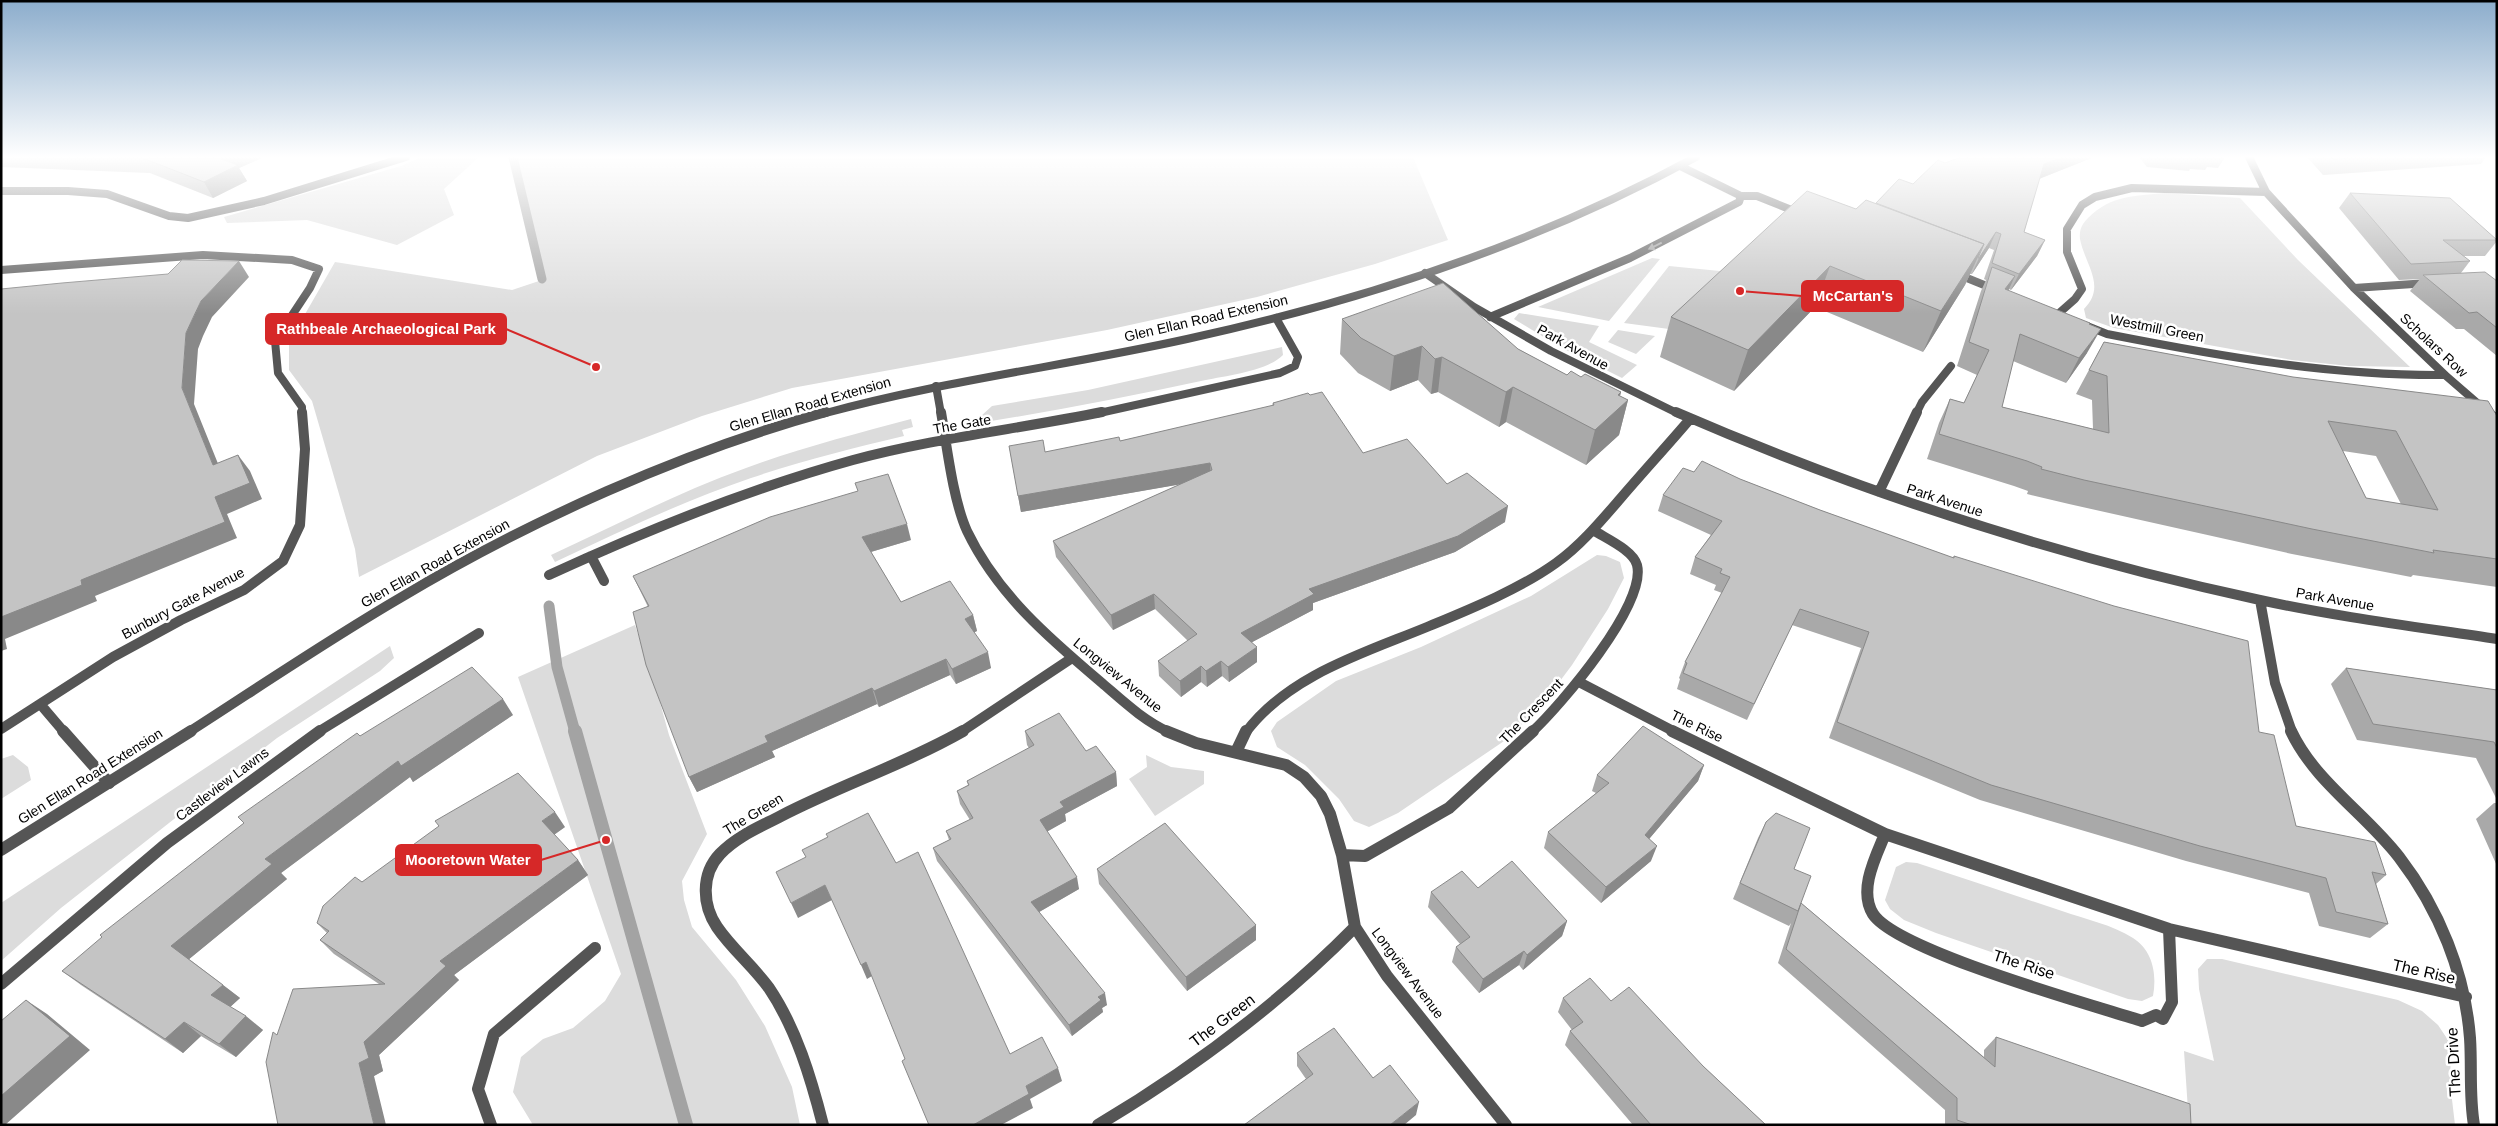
<svg xmlns="http://www.w3.org/2000/svg" width="2498" height="1126" viewBox="0 0 2498 1126" font-family="Helvetica,sans-serif">
	<rect width="100%" height="100%" fill="#fff"/>
	<!-- green -->
	<path fill="#dcdcdc" d="M421,157H479L444,189L454,215L397,245L307,220L227,223L224,217L401,166Z
		M513,157H1413L1448,240L1375,264L1257,297L1107,330L792,388L702,416L597,456L359,577L355,549L312,401L289,370V342L335,262L512,290L542,280Z
		M2165,193L2240,198L2298,260L2410,367L2349,366L2292,360L2114,328L2086,318L2084,309C2107,286 2085,265 2080,239C2079,230 2082,224 2088,218C2111,195 2135,196 2165,193Z
		M1652,258L1660,259L1609,321L1538,307Z
		M1669,266L1730,272L1669,329L1624,323Z
		M1519,313L1599,326L1589,342L1637,365L1622,378L1560,347L1514,319Z
		M1618,330L1655,336L1636,354L1608,342Z
		M1282,347L1283,355C1266,372 1224,376 1201,381C1127,397 1054,411 979,423L981,416L992,406L1088,390Z
		M911,419L913,427L902,430L904,436C853,448 801,461 751,478C683,501 619,532 555,562L551,555C616,525 679,492 746,468C800,448 855,434 911,419Z
		M1597,555L1606,556L1620,562L1624,578L1608,609L1572,665L1548,697L1510,737L1398,813L1369,827L1354,821L1339,799L1305,765L1277,747L1271,731L1277,722L1336,681L1421,647L1531,596Z
		M635,625L656,688L669,735L707,834L682,881L684,900L692,927L736,980L765,1026L792,1087L800,1125H533L513,1092L521,1057L543,1039L573,1028L605,1001L621,974L518,677Z
		M390,646L394,658L380,671L277,738L61,908L1,961V903Z
		M13,755L28,767L31,780L1,799V759Z
		M1146,755L1171,767L1204,771V784L1155,816L1129,779L1147,767Z
		M1906,862L1917,863C1965,879 2014,895 2062,911C2085,919 2113,925 2133,938C2153,951 2157,974 2153,996L2142,1001L2128,999L1936,933L1904,920L1890,909L1885,900L1896,867Z
		M2207,959H2222L2398,1000L2422,1011L2438,1025L2450,1043L2451,1091L2455,1125H2189L2184,1051L2214,1061L2199,989L2198,969Z"/>
	<g fill="none" stroke-linecap="round" stroke-linejoin="round">
		<!-- stream-far2 -->
		<path stroke="#a3a3a3" stroke-width="9" d="M513,157L542,279"/>
		<!-- stream-far1 -->
		<path stroke="#a3a3a3" stroke-width="11" d="M549,606L557,667L575,732"/>
		<!-- stream -->
		<path stroke="#a3a3a3" stroke-width="14" d="M575,731L686,1125"/>
		<!-- minor-far2 -->
		<path stroke="#555" stroke-width="8" d="M2249,157L2266,192L2354,288L2445,375L2490,414
			M1680,166L1741,196H1757L1799,213
			M1,191H68L107,194L169,216L188,218L264,201L406,157
			M1,270L203,255L292,260L319,269L310,288L275,341L278,373L302,407V414
			M1425,273L1474,307L1551,351L1679,414
			M1957,274L1994,289
			M2354,288L2428,283
			M2058,314L2075,299L2082,289L2067,252V229L2082,205L2095,197L2132,188L2266,192
			M1490,317L1630,258L1739,202L1741,196
			M2087,326L2107,334C2219,356 2330,376 2445,375
			M936,386L941,414
			M1095,414L1280,373L1295,366L1298,357L1276,318
			M1916,414L1922,402L1951,366"/>
		<!-- minor-far1 -->
		<path stroke="#555" stroke-width="10" d="M941,412C947,447 953,500 967,531C997,594 1050,639 1102,683C1123,701 1144,721 1169,732
			M1676,412C1863,493 2061,557 2260,600C2338,617 2418,627 2497,639
			M2488,412L2497,420
			M1879,492L1917,412
			M591,556L604,581
			M549,575C647,530 748,489 853,460C935,438 1019,429 1102,412
			M2260,600L2275,683L2292,732
			M1579,682L1675,732
			M41,705L64,732
			M1,729L113,657L181,620L244,590L283,561L300,525L305,449L302,412
			M318,732L479,633
			M961,732L1072,658
			M1246,732C1289,675 1364,653 1427,627C1468,610 1520,589 1556,563C1580,546 1601,521 1620,499C1643,472 1667,446 1690,419
			M1532,732C1561,705 1647,604 1637,565C1633,550 1605,538 1593,530"/>
		<!-- minor -->
		<path stroke="#555" stroke-width="12" d="M63,731L109,783
			M1166,731L1196,743L1286,765L1304,777L1321,796L1330,814L1342,855L1355,927L1387,976L1506,1125
			M1672,731L1885,834L2169,929L2466,997
			M2291,731C2315,782 2365,813 2399,857C2439,909 2465,973 2470,1038C2472,1067 2469,1096 2474,1125
			M1236,752L1246,731
			M1885,834C1876,856 1858,890 1873,914C1897,951 2092,1005 2142,1021L2156,1015L2163,1019L2172,1002L2169,929
			M1342,855L1365,856L1449,808L1533,731
			M1,984L167,843L320,731
			M491,1125L478,1089L494,1034L595,948
			M823,1125C811,1078 796,1028 769,988C753,966 732,949 717,927C702,905 701,874 720,854C737,836 760,827 781,816C841,785 905,764 963,731
			M1098,1125C1192,1069 1278,1005 1355,927"/>
		<!-- tertiary-far2 -->
		<path stroke="#555" stroke-width="8" d="M822,414C942,381 1065,366 1187,339C1362,301 1538,243 1696,157"/>
		<!-- tertiary-far1 -->
		<path stroke="#555" stroke-width="10" d="M189,732C259,687 328,640 400,598C529,521 681,452 826,412"/>
		<!-- tertiary -->
		<path stroke="#555" stroke-width="12" d="M1,850L191,731"/>
	</g>
	<!-- wall -->
	<path fill="#a9a9a9" fill-rule="evenodd" d="M1,157H264L239,168L247,181L213,198L150,173L1,167Z
		M2094,157L2039,179L2024,232L2045,240L2037,256L2011,290L2009,289L2008,290L2089,325L2087,353L2066,383L2013,361L2002,407L2093,429L2092,400L2076,394L2104,342L2497,416V587L2413,575L2411,577L2292,554L2069,504L2027,494L2028,491L2014,486L1927,459L1939,423L1950,399L1964,403L1977,375L1957,366L1981,291L1986,280L1984,279L1994,250L1989,248L1972,274H1970L1965,285L1923,352L1815,307L1734,391L1660,357L1671,317L1856,209L1876,203L1913,184L1945,163ZM2343,451L2376,456L2401,504L2366,498Z
		M2139,157H2225L2218,168L2207,167L2205,170L2190,169L2189,171L2147,167Z
		M2307,157H2486L2481,164L2323,175Z
		M2350,193L2497,239V241L2485,256H2463L2470,261L2461,273L2497,281V356L2464,329H2456L2410,291L2420,279L2399,280L2339,208Z
		M1342,319L1518,349L1567,375L1581,377L1621,392L1620,396L1628,400L1619,435L1586,465L1506,422L1499,427L1438,392L1431,394L1418,380L1390,391L1358,373L1340,354Z
		M1310,395L1363,453L1447,484L1505,522L1455,552L1313,603V610L1252,642L1257,662L1229,682L1222,676L1207,687L1201,682L1181,697L1159,676L1158,661L1188,641L1155,609L1113,630L1056,557L1053,541L1181,484L1021,512L1009,446L1045,452L1120,441L1272,406L1273,403Z
		M1694,472L1740,479L1820,510L1953,558L1954,556L2259,732L2296,826L2386,875L2376,884L2388,924L2370,938L2319,926L2309,893L2186,861L1980,800L1829,738L1861,648L1792,625L1747,720L1677,689L1680,679L1679,678L1685,662L1722,593L1714,590L1716,585L1690,574L1695,557L1711,535L1658,511L1663,495Z
		M911,540L871,552L901,602L973,615L977,631L974,632L991,668L956,684L950,675L879,707L877,704L772,751L775,757L697,792L689,777L648,607L633,576Z
		M2346,668L2497,690V800L2476,758L2357,740L2331,684Z
		M513,715L413,782L410,777L281,873L287,879L189,959L240,998L230,1007L263,1030L236,1057L201,1036L183,1053L81,985L62,971L244,823L360,736Z
		M1025,731L1086,751L1116,772L1117,786L1065,814L1066,821L1047,831L1079,889L1039,912L1107,1005L1102,1008L1103,1012L1072,1036L937,861L933,848L949,840L946,831L970,820L960,804L957,791L968,785L967,781L1029,748L1027,745Z
		M1704,765L1698,781L1649,839L1651,861L1601,903L1544,848L1548,832L1596,793L1592,791L1597,775Z
		M2494,803H2497V866L2476,819Z
		M1766,822L1794,869L1801,903L1984,1057V1050L1996,1037L2191,1125H1945V1110L1778,963L1791,923L1789,926L1733,899L1758,838Z
		M565,827L554,835L578,860L588,875L454,975L459,980L379,1055L383,1071L374,1076L277,1035L379,984L334,954L320,940L327,933L317,923L362,882Z
		M1097,869L1256,925V940L1187,991L1099,884Z
		M1478,888L1567,921L1562,936L1523,970L1519,965L1479,993L1452,962L1456,947L1460,944L1428,907L1431,892Z
		M1563,998L1611,1001L1703,1066L1766,1125H1633L1565,1045L1570,1031L1572,1030L1558,1012Z
		M1297,1053L1373,1078L1416,1115L1306,1079L1297,1066Z"/>
	<!-- shaded-wall -->
	<path fill="#898989" d="M221,157H264L239,168L247,181L213,198L204,182L218,158Z
		M2063,157H2094L2036,180L2044,164Z
		M1996,232L1989,248L1972,274L1979,258Z
		M2045,240L2037,256L2011,290L2019,274Z
		M1984,244L1965,285L1923,352L1941,311Z
		M239,261L249,277L212,317L203,336L198,349L194,404L225,481L213,465L182,388L186,333L201,301Z
		M1830,266L1815,307L1734,391L1748,350Z
		M2015,276L2004,300L2005,289Z
		M2101,329L2087,353L2066,383L2079,358Z
		M1422,346L1418,380L1390,391L1394,356Z
		M1442,357L1438,392L1431,394L1435,359Z
		M1513,387L1506,422L1499,427L1506,392Z
		M1621,392L1616,410L1628,400L1619,435L1586,465L1595,430L1618,395Z
		M238,455L250,471L262,499L227,514L237,538L95,596L97,601L5,639L7,649L1,651V617L81,580L215,497Z
		M1210,463L1211,479L1021,512L1018,496Z
		M1508,506L1505,522L1455,552L1313,603V610L1241,648V633L1309,589Z
		M907,524L911,540L867,553L862,537Z
		M1154,594L1155,609L1113,630L1111,615Z
		M973,615L977,631L969,635L965,619Z
		M1257,647V662L1229,682L1228,667Z
		M988,652L991,668L956,684L952,669Z
		M946,659L950,675L879,707L874,691Z
		M1221,661L1222,676L1207,687L1206,671Z
		M1201,666V682L1181,697L1180,681Z
		M872,688L877,704L772,751L775,757L697,792L689,777L765,736Z
		M503,699L513,715L413,782L410,777L281,873L287,879L188,960L171,946L265,859L398,761Z
		M1704,765L1698,781L1639,851L1645,835Z
		M1116,772L1117,786L1065,814L1066,821L1043,834L1040,820L1060,802Z
		M555,812L565,827L552,836L542,821Z
		M1657,846L1651,861L1601,903L1606,887Z
		M578,860L588,875L454,975L459,980L379,1055L383,1071L374,1076L386,1125H374L359,1063L364,1042L440,961Z
		M1077,877L1079,889L1034,915L1031,902Z
		M825,885L832,900L798,918L791,903Z
		M1567,921L1562,936L1523,970L1527,955Z
		M1256,925V940L1187,991L1186,977Z
		M1524,951L1519,965L1479,993L1483,979Z
		M866,962L872,976L867,979L861,965Z
		M223,985L240,998L228,1009L211,995Z
		M1105,993L1107,1005L1102,1008L1103,1012L1072,1036L1069,1025L1098,997Z
		M26,1000L47,1014L90,1050L5,1125H1V1096Z
		M246,1016L263,1030L236,1057L219,1044Z
		M184,1022L201,1036L183,1053L165,1039Z
		M1058,1068L1062,1081L1030,1099L1033,1108L1001,1125H973L1026,1086Z
		M1419,1102L1416,1115L1404,1125H1390Z"/>
	<!-- building -->
	<path fill="#c4c4c4" stroke="#898989" fill-rule="evenodd" d="M113,157H221L218,158L238,165L204,182L140,157Z
		M1961,157H2063L2044,164L2024,232L2045,240L2019,274L1992,263L2001,234L1996,232L1979,258H1978L1984,244L1876,203L1899,179L1913,184L1938,160L1945,163Z
		M2331,157H2375L2333,159Z
		M1807,191L1856,209L1866,200L1984,244L1941,311L1830,266L1748,350L1671,317Z
		M2350,193L2450,198L2497,240H2443L2470,261L2411,264Z
		M182,260L239,261L201,301L192,320L186,333L182,388L213,465L238,455L250,483L215,497L225,522L81,580L82,585L1,617V289L62,283L168,274Z
		M1992,267L2015,276L2005,289L2090,323L2089,324L2101,329L2079,358L2020,334L2002,407L2109,433L2107,376L2089,370L2104,342L2293,377L2488,401L2497,416V559L2433,550L2434,553L2312,529L2084,480L2041,469L2042,467L2027,461L1939,434L1950,399L1964,403L1989,350L1969,342ZM2328,421L2396,431L2438,510L2366,498Z
		M2485,272L2497,281V328L2477,312L2469,313L2423,275Z
		M1443,283L1518,349L1567,375L1571,371L1581,377L1585,374L1621,392L1618,395L1628,400L1595,430L1513,387L1506,392L1442,357L1435,359L1422,346L1394,356L1361,338L1342,319Z
		M1322,392L1363,453L1407,439L1447,484L1467,473L1508,506L1458,536L1309,589L1314,594L1241,633L1257,647L1228,667L1221,661L1206,671L1201,666L1180,681L1158,661L1197,634L1154,594L1111,615L1053,541L1212,470L1210,463L1018,496L1009,446L1043,440L1045,452L1119,437L1120,441L1274,405L1273,403L1308,393L1310,395Z
		M1702,461L1740,479L1820,510L1954,558V556L2114,606L2248,641L2259,732L2274,735L2296,826L2375,842L2386,875L2372,872L2388,924L2336,912L2326,878L2200,846L1991,785L1837,722L1869,632L1800,609L1754,704L1683,673L1687,663L1685,662L1730,577L1720,573L1722,569L1695,557L1722,521L1663,495L1683,468L1694,472Z
		M888,474L907,524L862,537L901,602L950,581L973,615L965,619L988,652L952,669L946,659L874,691L872,688L765,736L768,742L689,777L646,665L633,612L649,606L633,576L770,517L858,491L855,483Z
		M472,667L503,699L401,766L398,761L265,859L272,864L171,946L223,985L211,995L246,1016L219,1044L184,1022L165,1039L62,971L102,937L100,935L244,823L238,817L357,733L360,736Z
		M2346,668L2497,690V748L2494,742L2373,724Z
		M1059,713L1086,751L1096,746L1116,772L1060,802L1064,807L1040,820L1077,877L1031,902L1105,993L1098,997L1101,1000L1069,1025L933,848L951,839L946,831L973,818L957,791L969,785L967,781L1034,745L1025,731Z
		M1643,726L1704,765L1645,835L1657,846L1606,887L1548,832L1609,783L1597,775Z
		M518,773L555,812L542,821L578,860L440,961L446,966L364,1042L369,1058L359,1063L374,1125H278L266,1062L273,1032L277,1035L293,989L385,984L320,940L329,931L317,923L323,906L355,877L362,882L439,826L435,821Z
		M868,813L896,863L918,852L1010,1054L1042,1037L1058,1068L1026,1086L1029,1094L973,1125H929L902,1061L905,1059L866,962L861,965L825,885L791,903L776,872L806,857L802,850L828,837L826,834Z
		M1776,813L1810,828L1794,869L1811,876L1798,911L1740,883L1766,822Z
		M1165,823L1256,925L1186,977L1097,869Z
		M1512,861L1567,921L1527,955L1524,951L1483,979L1456,947L1470,937L1431,892L1462,871L1478,888Z
		M1801,903L1995,1067L1996,1037L2190,1104L2191,1125H1972L1957,1120V1098L1786,949Z
		M1590,978L1611,1001L1629,987L1703,1066L1766,1125H1651L1570,1031L1583,1022L1563,998Z
		M26,1000L70,1036L1,1096V1021Z
		M1334,1028L1373,1078L1390,1065L1419,1102L1390,1125H1244L1313,1074L1297,1053Z"/>
	<!-- one-way arrows -->
	<defs><path id="oneway-solid" d="M-6-.8H1V-3.2L6.5 0L1 3.2V.8H-6Z" transform="scale(1.25)"/></defs>
	<use fill="#999" href="#oneway-solid" transform="translate(1655 246) rotate(154)"/>
	<!-- sky -->
	<linearGradient id="sky" x2="0" y2="1"><stop stop-color="#8cadcc"/><stop offset="0.5" stop-color="#fff"/><stop offset="1" stop-color="#fff" stop-opacity="0"/></linearGradient>
	<rect width="2498" height="314" fill="url(#sky)"/>
	<g text-anchor="middle" stroke-width="5" stroke-linejoin="round" paint-order="stroke">
		<!-- street labels -->
		<g font-size="14" fill="#000" stroke="#fff">
			<text transform="translate(1206 318) rotate(-13)" y="5">Glen Ellan Road Extension</text>
			<text transform="translate(2157 328) rotate(11)" y="5">Westmill Green</text>
			<text transform="translate(2434 345) rotate(43)" y="5">Scholars Row</text>
			<text transform="translate(1573 347) rotate(29)" y="5">Park Avenue</text>
			<text transform="translate(810 404) rotate(-16)" y="5">Glen Ellan Road Extension</text>
			<text transform="translate(962 424) rotate(-10)" y="5">The Gate</text>
			<text transform="translate(1945 500) rotate(18)" y="5">Park Avenue</text>
			<text transform="translate(435 563) rotate(-29)" y="5">Glen Ellan Road Extension</text>
			<text transform="translate(2335 599) rotate(10)" y="5">Park Avenue</text>
			<text transform="translate(183 603) rotate(-28)" y="5">Bunbury Gate Avenue</text>
			<text transform="translate(1118 675) rotate(39)" y="5">Longview Avenue</text>
			<text transform="translate(1531 711) rotate(-46)" y="5">The Crescent</text>
			<text transform="translate(1697 726) rotate(26)" y="5">The Rise</text>
			<text transform="translate(90 776) rotate(-32)" y="5">Glen Ellan Road Extension</text>
			<text transform="translate(222 784) rotate(-37)" y="5">Castleview Lawns</text>
			<text transform="translate(753 814) rotate(-31)" y="5">The Green</text>
			<text transform="translate(1408 973) rotate(53)" y="5">Longview Avenue</text>
		</g>
		<!-- near-street labels -->
		<g font-size="16" fill="#000" stroke="#fff">
			<text transform="translate(2024 964) rotate(18)" y="6">The Rise</text>
			<text transform="translate(2424 971) rotate(13)" y="6">The Rise</text>
			<text transform="translate(1222 1020) rotate(-37)" y="6">The Green</text>
			<text transform="translate(2453 1062) rotate(-93)" y="6">The Drive</text>
		</g>
	</g>
	<!-- callouts -->
	<path fill="none" stroke="#d62828" stroke-width="2" d="M1740 291L1802 296M596 367L506 329M606 840L541 860"/>
	<g fill="#d62828" stroke="#fff" stroke-width="2">
		<circle cx="1740" cy="291" r="5"/>
		<circle cx="596" cy="367" r="5"/>
		<circle cx="606" cy="840" r="5"/>
	</g>
	<g fill="#d62828" stroke="#d62828" stroke-width="2">
		<rect x="1802" y="281" width="101" height="30" rx="5"/>
		<rect x="266" y="314" width="240" height="30" rx="5"/>
		<rect x="396" y="845" width="145" height="30" rx="5"/>
	</g>
	<g font-size="15" text-anchor="middle" font-weight="bold" fill="#fff">
		<text x="1853" y="301">McCartan's</text>
		<text x="386" y="334">Rathbeale Archaeological Park</text>
		<text x="468" y="865">Mooretown Water</text>
	</g>
	<!-- border -->
	<rect width="2498" height="1126" fill="none" stroke="#000000" stroke-width="5"/>
</svg>
